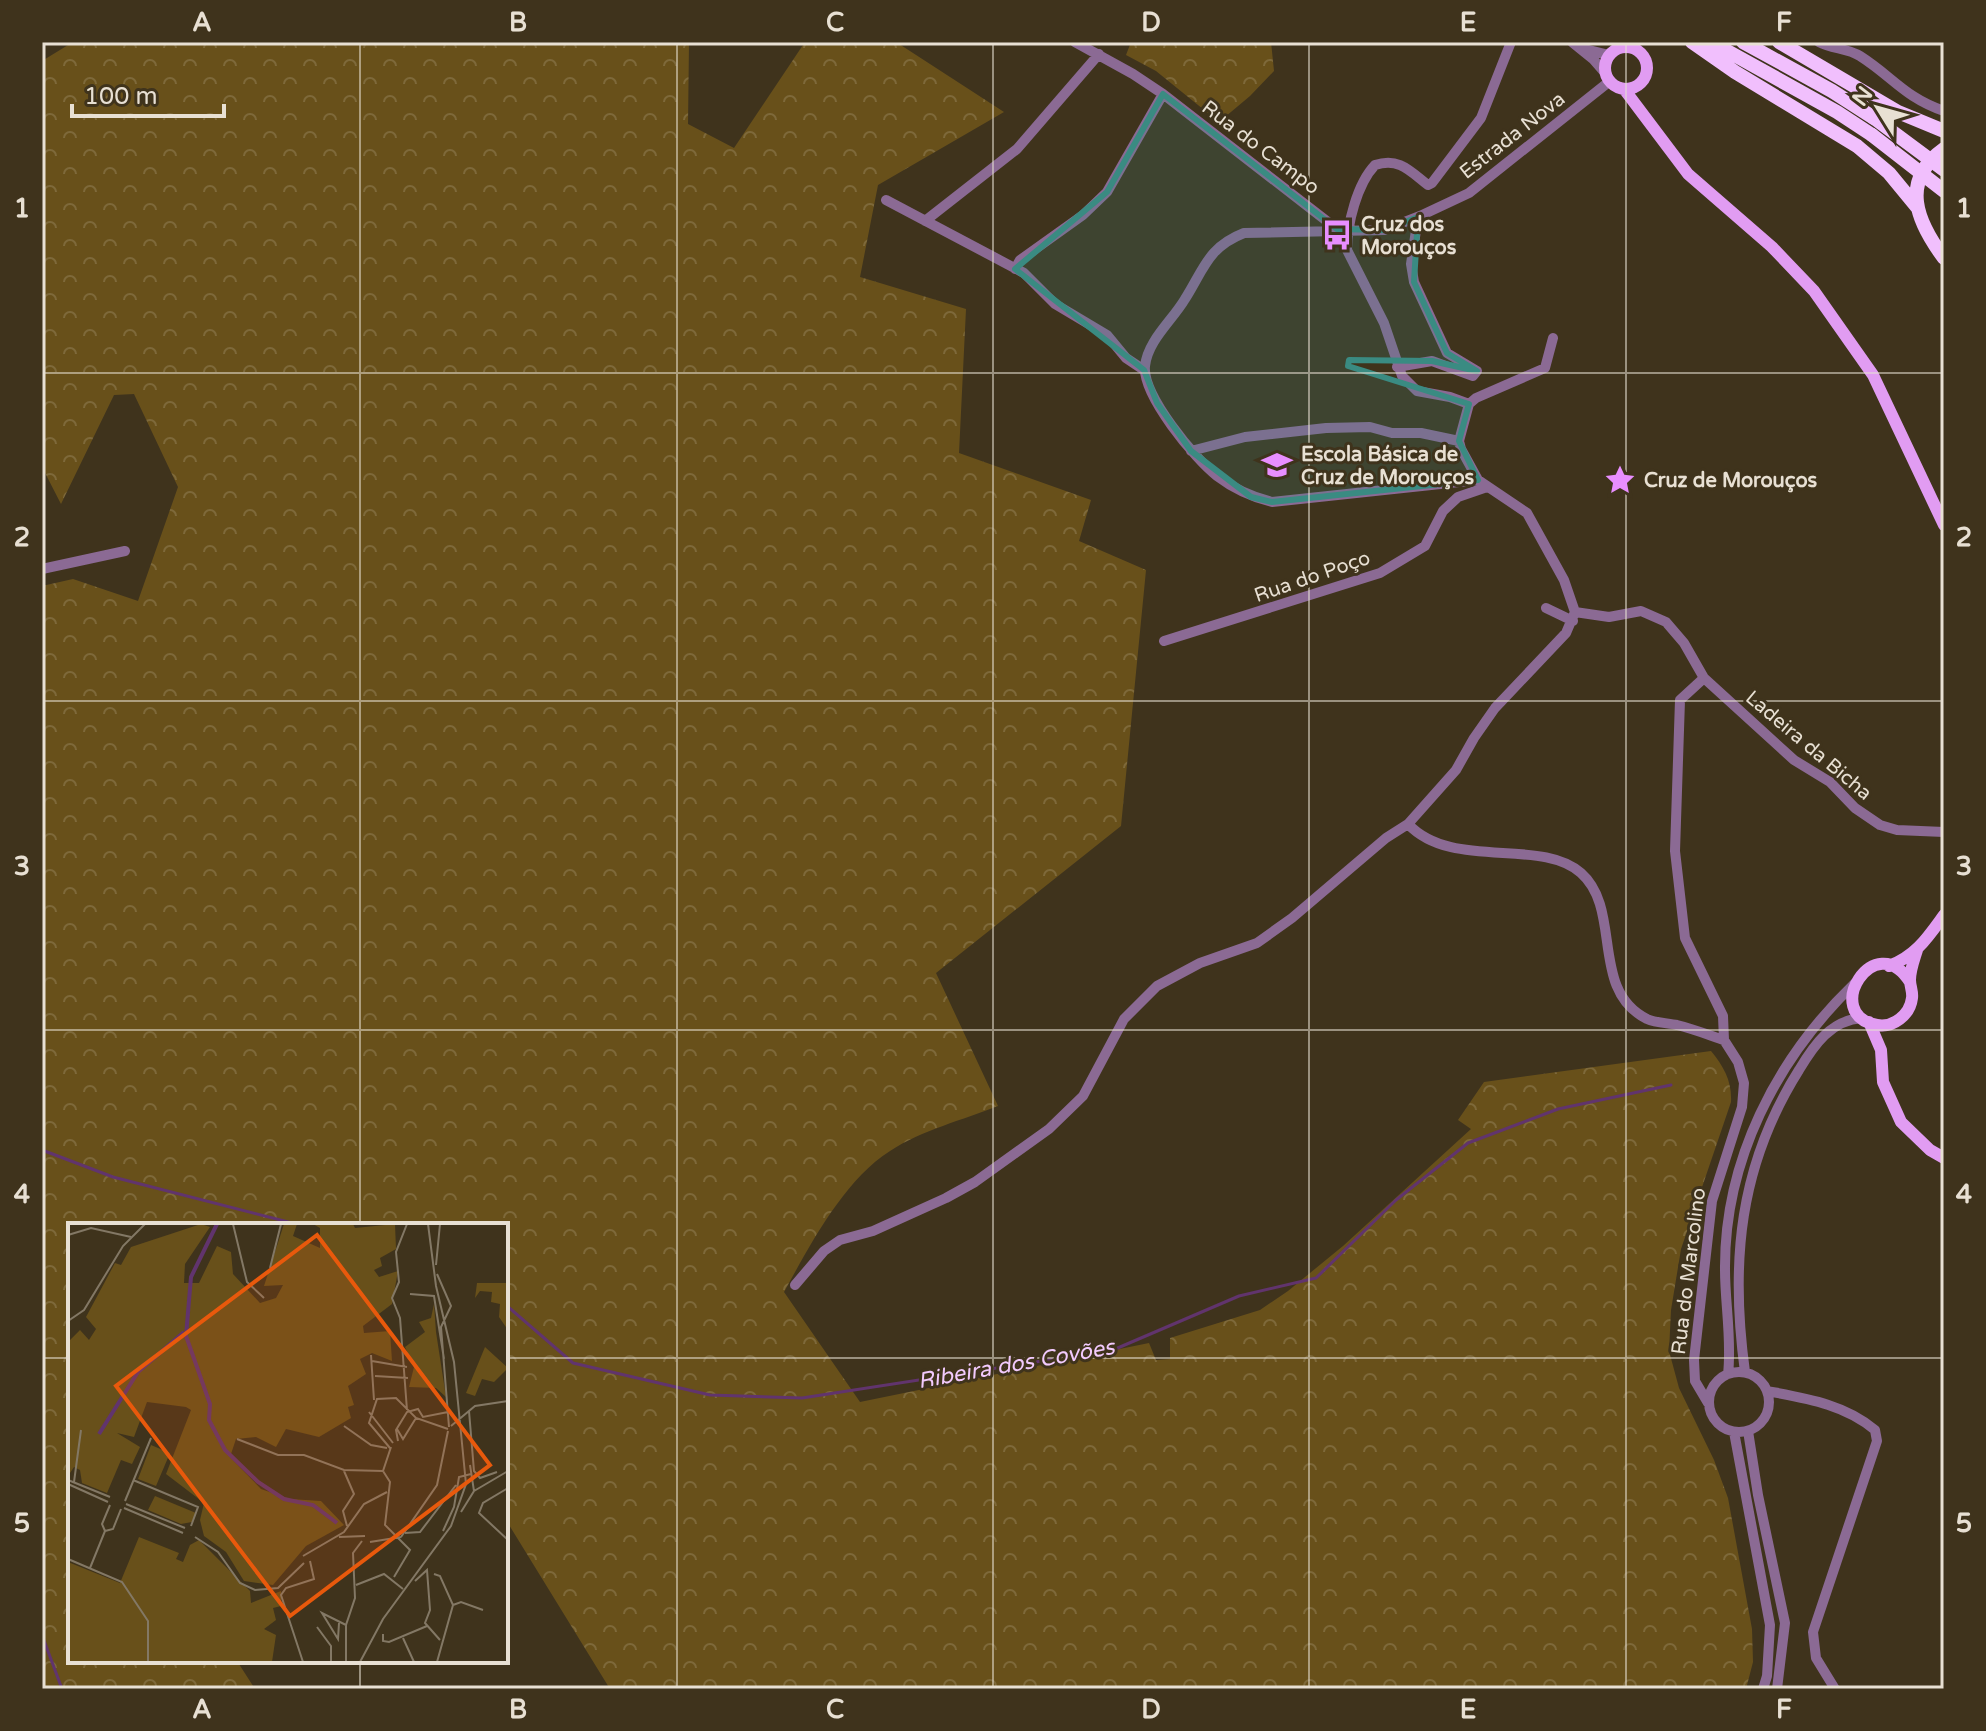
<svg xmlns="http://www.w3.org/2000/svg" width="1986" height="1731" viewBox="0 0 1986 1731" font-family="'Varela Round',sans-serif">
	<defs>
		<pattern id="forest-crowns" width="20" height="18" patternUnits="userSpaceOnUse" patternTransform="scale(2)"><rect width="20" height="18" fill="#68501a"/><path d="M2 6a3 3 0 1 1 6 0M12 15a3 3 0 1 1 6 0" fill="none" stroke="#7e693a"/></pattern>
	</defs>
	<rect width="100%" height="100%" fill="#3f331c"/>
	<!-- forest -->
	<path fill="url(#forest-crowns)" d="M73,42H689L688,124L734,148L805,42H896L1004,112L878,185L860,277L966,309L959,453L1091,500L1079,541L1146,570L1121,826L936,973L998,1106C963,1120 922,1130 890,1151C844,1180 810,1245 784,1292L860,1402L1149,1343L1156,1360L1170,1359V1338L1260,1310L1288,1291L1343,1246L1471,1129L1458,1120L1484,1082L1711,1051C1724,1067 1732,1081 1731,1102L1681,1249L1671,1310L1669,1351L1679,1388L1714,1460L1728,1498L1752,1629L1753,1662L1746,1689H610L506,1520V1225H70V1661H237L255,1689H42V586L73,579L138,601L178,487L134,394L114,395L61,504L42,467V61Z
		M1131,42H1271L1274,71L1250,96L1219,122L1156,71L1126,55Z"/>
	<g fill="none" stroke-linecap="round" stroke-linejoin="round">
		<!-- stream -->
		<path stroke="#61346d" stroke-width="3" d="M42,1150L113,1177L300,1225
			M506,1305L573,1363L710,1395L802,1398L1113,1350L1239,1296L1316,1278L1396,1200L1468,1143L1558,1109L1671,1085
			M42,1635L62,1689"/>
		<!-- minor -->
		<path stroke="#8b6a94" stroke-width="10" d="M1075,42L1133,74L1163,94L1337,229
			M1572,42L1593,59L1606,74
			M1819,42C1832,49 1848,48 1860,56C1893,77 1904,97 1944,111
			M1585,49L1609,55
			M886,200L1024,273L1055,304L1107,335L1126,358L1144,370
			M925,221L1017,149L1099,54
			M1015,269L1020,260L1083,215L1107,192L1163,94
			M1397,367L1432,361L1473,376L1477,371L1447,353L1414,282L1411,264L1418,217
			M1469,404L1450,397L1417,391L1402,376L1384,323L1347,250C1347,224 1357,184 1375,165C1399,157 1410,171 1428,185L1432,183L1481,118L1511,42
			M1469,404L1459,441L1461,449L1478,480L1527,513L1564,580L1575,612
			M1469,404L1476,398L1545,368L1553,338
			M1191,451L1245,437L1326,428L1370,427L1392,433H1421L1459,441
			M1478,480L1272,502C1252,497 1234,489 1217,476C1195,459 1142,395 1145,366C1148,340 1172,321 1185,299C1204,269 1208,247 1244,233L1384,230L1420,216L1469,193L1610,81
			M42,569L125,551
			M1546,608L1573,621
			M1575,612L1609,617L1641,611L1666,622L1684,643L1704,678L1794,760L1830,782L1855,808L1880,825L1897,830L1944,832
			M1164,641L1380,573L1425,546L1443,511L1458,497L1487,487
			M1704,678L1680,700L1675,851L1685,938L1723,1016L1724,1040
			M1408,824C1452,871 1541,837 1581,873C1623,910 1589,990 1647,1019C1656,1023 1668,1023 1677,1025C1693,1029 1709,1035 1724,1040L1738,1062L1744,1083L1742,1107L1712,1201L1694,1360L1695,1381L1708,1403
			M795,1285L824,1251L840,1240L873,1231L946,1198L975,1182L1049,1129L1083,1096L1124,1019L1157,986L1200,963L1257,943L1292,918L1386,838L1408,824L1456,770L1474,738L1495,708L1566,633L1575,612
			M1709 1402a30 30 0 1 1 60 0a30 30 0 1 1-60 0Z
			M1745,1372C1730,1262 1739,1165 1799,1070C1814,1045 1831,1020 1862,1018
			M1728,1374C1732,1340 1725,1304 1725,1270C1724,1161 1776,1059 1854,984
			M1767,1391C1804,1398 1845,1404 1875,1430L1877,1441L1813,1632L1816,1658L1835,1689
			M1748,1431L1758,1495L1785,1623L1777,1689
			M1734,1432L1770,1625L1767,1676L1763,1689"/>
		<!-- major -->
		<path stroke="#e19cf2" stroke-width="12" d="M1605 68a21 21 0 1 1 42 0a21 21 0 1 1-42 0Z
			M1624,89L1688,174L1772,247L1814,291L1873,375L1944,525
			M1889,966C1916,956 1928,937 1944,915
			M1910,982C1875,926 1820,1015 1877,1025C1893,1028 1910,1015 1912,998C1913,992 1910,986 1910,980C1910,970 1914,960 1917,950
			M1869,1022L1881,1050L1883,1082L1901,1122L1930,1150L1944,1158"/>
		<!-- highway -->
		<path stroke="#f1bffd" stroke-width="14" d="M1692,42L1735,72L1857,146L1889,173L1917,207
			M1711,42L1837,112L1872,135
			M1743,42L1832,91L1874,118
			M1779,42L1898,112L1944,131
			M1944,149C1899,181 1917,222 1944,258"/>
		<!-- highway-bridge -->
		<path stroke="#f1bffd" stroke-width="14" d="M1874,118L1944,170
			M1872,135L1944,191"/>
	</g>
	<!-- marked area -->
	<path fill="#3a8b82" fill-opacity="0.2" stroke="#3a8b82" stroke-width="6" stroke-linejoin="round" d="M1163,94L1337,229L1384,230L1418,217L1414,282L1447,353L1477,371L1432,361L1349,360L1348,366L1469,404L1459,441L1478,480L1272,502L1251,497L1191,451L1157,403L1144,370L1015,269L1107,192Z"/>
	<!-- grid -->
	<path fill="none" stroke="#e8e0d3" stroke-width="2" stroke-opacity="0.55" d="M360,42V1225M677,42V1689M993,42V1689M1309,42V1689M1626,42V1689M42,373H1944M42,701H1944M42,1030H1944M42,1358H70M506,1358H1944M360,1661V1689"/>
	<!-- icons -->
	<defs>
		<g id="bus-bare" transform="scale(2.4)"><path d="M-5-6H5V4H4V6H2V4H-2V6H-4V4H-5ZM-3.5-4V0h7V-4ZM-3.5 1.2v1.5H-2V1.2ZM2 1.2v1.5H3.5V1.2Z" fill="#e88eff" stroke="#3f331c" stroke-width="2.5" paint-order="stroke"/></g>
		<g id="school-bare" transform="scale(2.4)"><path d="M0-5L7-2L0 1L-7-2ZM-4 1L0 2.5L4 1V4Q0 6-4 4Z" fill="#e88eff" stroke="#3f331c" stroke-width="2.5" paint-order="stroke"/></g>
		<g id="sight-bare" transform="scale(2.4)"><path d="M0-6L1.8-2.2L6-1.7L2.9 1.2L3.7 5.4L0 3.3L-3.7 5.4L-2.9 1.2L-6-1.7L-1.8-2.2Z" fill="#e88eff" stroke="#3f331c" stroke-width="2.5" paint-order="stroke"/></g>
	</defs>
	<g fill-rule="evenodd">
		<use href="#bus-bare" x="1337" y="235"/>
		<use href="#school-bare" x="1277" y="465"/>
		<use href="#sight-bare" x="1620" y="480"/>
	</g>
	<g text-anchor="middle" stroke-width="6" stroke-linejoin="round" paint-order="stroke">
		<!-- street labels -->
		<g font-size="20" fill="#e8e0d3" stroke="#3f331c">
			<text transform="translate(1512 135) rotate(-38)" y="7">Estrada Nova</text>
			<text transform="translate(1261 147) rotate(37)" y="7">Rua do Campo</text>
			<text transform="translate(1312 576) rotate(-19)" y="7">Rua do Poço</text>
			<text transform="translate(1809 745) rotate(40)" y="7">Ladeira da Bicha</text>
			<text transform="translate(1688 1271) rotate(-83)" y="7">Rua do Marcolino</text>
		</g>
		<!-- poi labels -->
		<g font-size="20" font-weight="bold" fill="#e8e0d3" stroke="#3f331c" text-anchor="start">
			<text x="1361" y="231">Cruz dos<tspan x="1361" dy="23">Morouços</tspan></text>
			<text x="1301" y="461">Escola Básica de<tspan x="1301" dy="23">Cruz de Morouços</tspan></text>
			<text x="1644" y="487">Cruz de Morouços</text>
		</g>
		<!-- water labels -->
		<g font-size="22" font-style="italic" fill="#f2cafd" stroke="#3f331c">
			<text transform="translate(1016 1363) rotate(-10)" y="8">Ribeira dos Covões</text>
		</g>
	</g>
	<!-- overview -->
	<g transform="translate(68 1223)">
		<rect width="440" height="440" fill="#3f331c"/>
		<path d="M83,222L102,230L88,263L70,256ZM87,273L128,290L124,299L113,301L80,287Z" fill="#68501a"/>
		<path d="M133,1L142,4L117,41L116,60H131L149,23L163,29L165,51L192,80L208,75L215,62L196,63L216,1H229L225,13L252,25V5L245,1H285L287,5L327,1L328,26L312,35L314,43L306,47L311,54L330,48L324,81L295,103L296,110L322,108L324,138L304,130L292,136L298,151L280,163L286,182L280,184L283,195L251,214L218,206L208,224L188,214L168,216L162,234L193,266L222,276L253,278L276,302L238,323L205,362L176,358L158,329L136,313L132,297L136,280L98,251L123,187L118,184L79,179L66,214L49,210L72,224L64,241L53,237L39,270L14,260L12,247L6,244L0,253V119L12,107L21,117L28,106L18,94L47,40L53,42L63,24ZM409,60H440V107L431,94L432,81L423,79L424,69L412,68L407,75ZM366,81L368,109L378,174L368,165L341,164L346,144L337,124L357,109L351,99L363,95ZM417,124L440,145L426,159L414,156L407,173L398,170ZM71,314L111,330L108,336L115,339L122,322L131,317L182,368L183,380L213,368V383L205,385L208,397L196,406L208,412L204,439H0V339L52,360Z" fill="#68501a"/>
		<path fill="none" stroke="#61346d" stroke-width="4" d="M149,1L123,54L118,113L142,181L141,197L157,227L190,259L216,276L245,282L269,300M31,211L70,149L116,109"/>
		<path fill="none" stroke="#837865" stroke-width="2" d="M165,1L179,59L196,75M339,1L328,29L331,59L324,75L332,95L339,187M0,12L23,5L63,14M368,42L372,1M202,45L213,1M369,51L383,83L373,104L381,204M342,71L366,73L376,136M0,98L16,87L55,23L77,1M303,132L306,177M304,138L339,144M307,153L340,155M401,188L406,248L412,255L429,249M301,189L325,220M276,203L303,222L319,225M383,203L407,183L440,178M329,206L335,216L348,195M169,216L210,232H236L276,247L315,248M330,218L328,207L339,189L350,186L355,194L380,189M322,225L301,200L309,176L328,175L348,195L380,206M276,248L286,271L275,288L279,303M315,248L322,259L317,302L342,327L326,354M315,248L323,224M0,257L42,274M65,257L130,284L123,303M6,259L13,207M0,261L40,279M440,265L415,280L411,290L440,317M406,268L440,248M57,278L83,215M58,281L117,305M42,282L34,301L37,308L45,306L53,286M56,285L115,310M393,289L406,268L402,242M375,308L386,284L391,254L403,251M337,310L352,309L388,262M127,314L150,329L172,360L187,367L210,365L236,340M271,314L297,313M333,314L369,262L380,208M302,319L333,314M235,333L276,309L296,281L319,269M0,336L54,359L80,398V439M22,345L37,308M366,351L372,353L385,382L369,439M347,358L359,347L362,387L357,400L372,417M288,362L316,351L335,366M385,382L393,379L415,387M271,400L270,416L254,390L278,402M249,404L263,423V439M315,411V418L321,419L359,403M335,415L346,439M235,439L213,372L218,365L246,356L242,338M278,439V402L287,375L285,330L294,318M292,439L315,396L383,303L398,261L386,139L368,63L360,1"/>
		<path fill="#e8590c" fill-opacity="0.15" stroke="#e8590c" stroke-width="4" d="M249,12L422,242L222,393L48,163Z"/>
		<rect width="440" height="440" fill="none" stroke="#e8e0d3" stroke-width="4"/>
	</g>
	<!-- border -->
	<rect width="1986" height="1731" fill="none" stroke="#3f331c" stroke-width="88"/>
	<!-- north arrow -->
	<g transform="translate(1878 108) rotate(307)" stroke="#3f331c" stroke-width="6" paint-order="stroke">
	<path d="M0-6L14 30L0 20L-14 30Z" fill="#e8e0d3"/>
	<text y="-12" font-size="22" font-weight="bold" text-anchor="middle" fill="#e8e0d3">N</text>
	</g>
	<!-- scale -->
	<path d="M72 104v12h152v-12" fill="none" stroke="#e8e0d3" stroke-width="4"/>
	<text x="84" y="104" font-size="24" fill="#e8e0d3" stroke="#3f331c" stroke-width="6" paint-order="stroke">100 m</text>
	<rect x="44" y="44" width="1898" height="1643" fill="none" stroke="#e8e0d3" stroke-width="3"/>
	<g font-size="26" text-anchor="middle" font-weight="bold" fill="#e8e0d3">
		<text x="202" y="31">A</text>
		<text x="518" y="31">B</text>
		<text x="835" y="31">C</text>
		<text x="1151" y="31">D</text>
		<text x="1468" y="31">E</text>
		<text x="1784" y="31">F</text>
		<text x="22" y="217">1</text>
		<text x="1964" y="217">1</text>
		<text x="22" y="546">2</text>
		<text x="1964" y="546">2</text>
		<text x="22" y="875">3</text>
		<text x="1964" y="875">3</text>
		<text x="22" y="1203">4</text>
		<text x="1964" y="1203">4</text>
		<text x="22" y="1532">5</text>
		<text x="1964" y="1532">5</text>
		<text x="202" y="1718">A</text>
		<text x="518" y="1718">B</text>
		<text x="835" y="1718">C</text>
		<text x="1151" y="1718">D</text>
		<text x="1468" y="1718">E</text>
		<text x="1784" y="1718">F</text>
	</g>
</svg>
